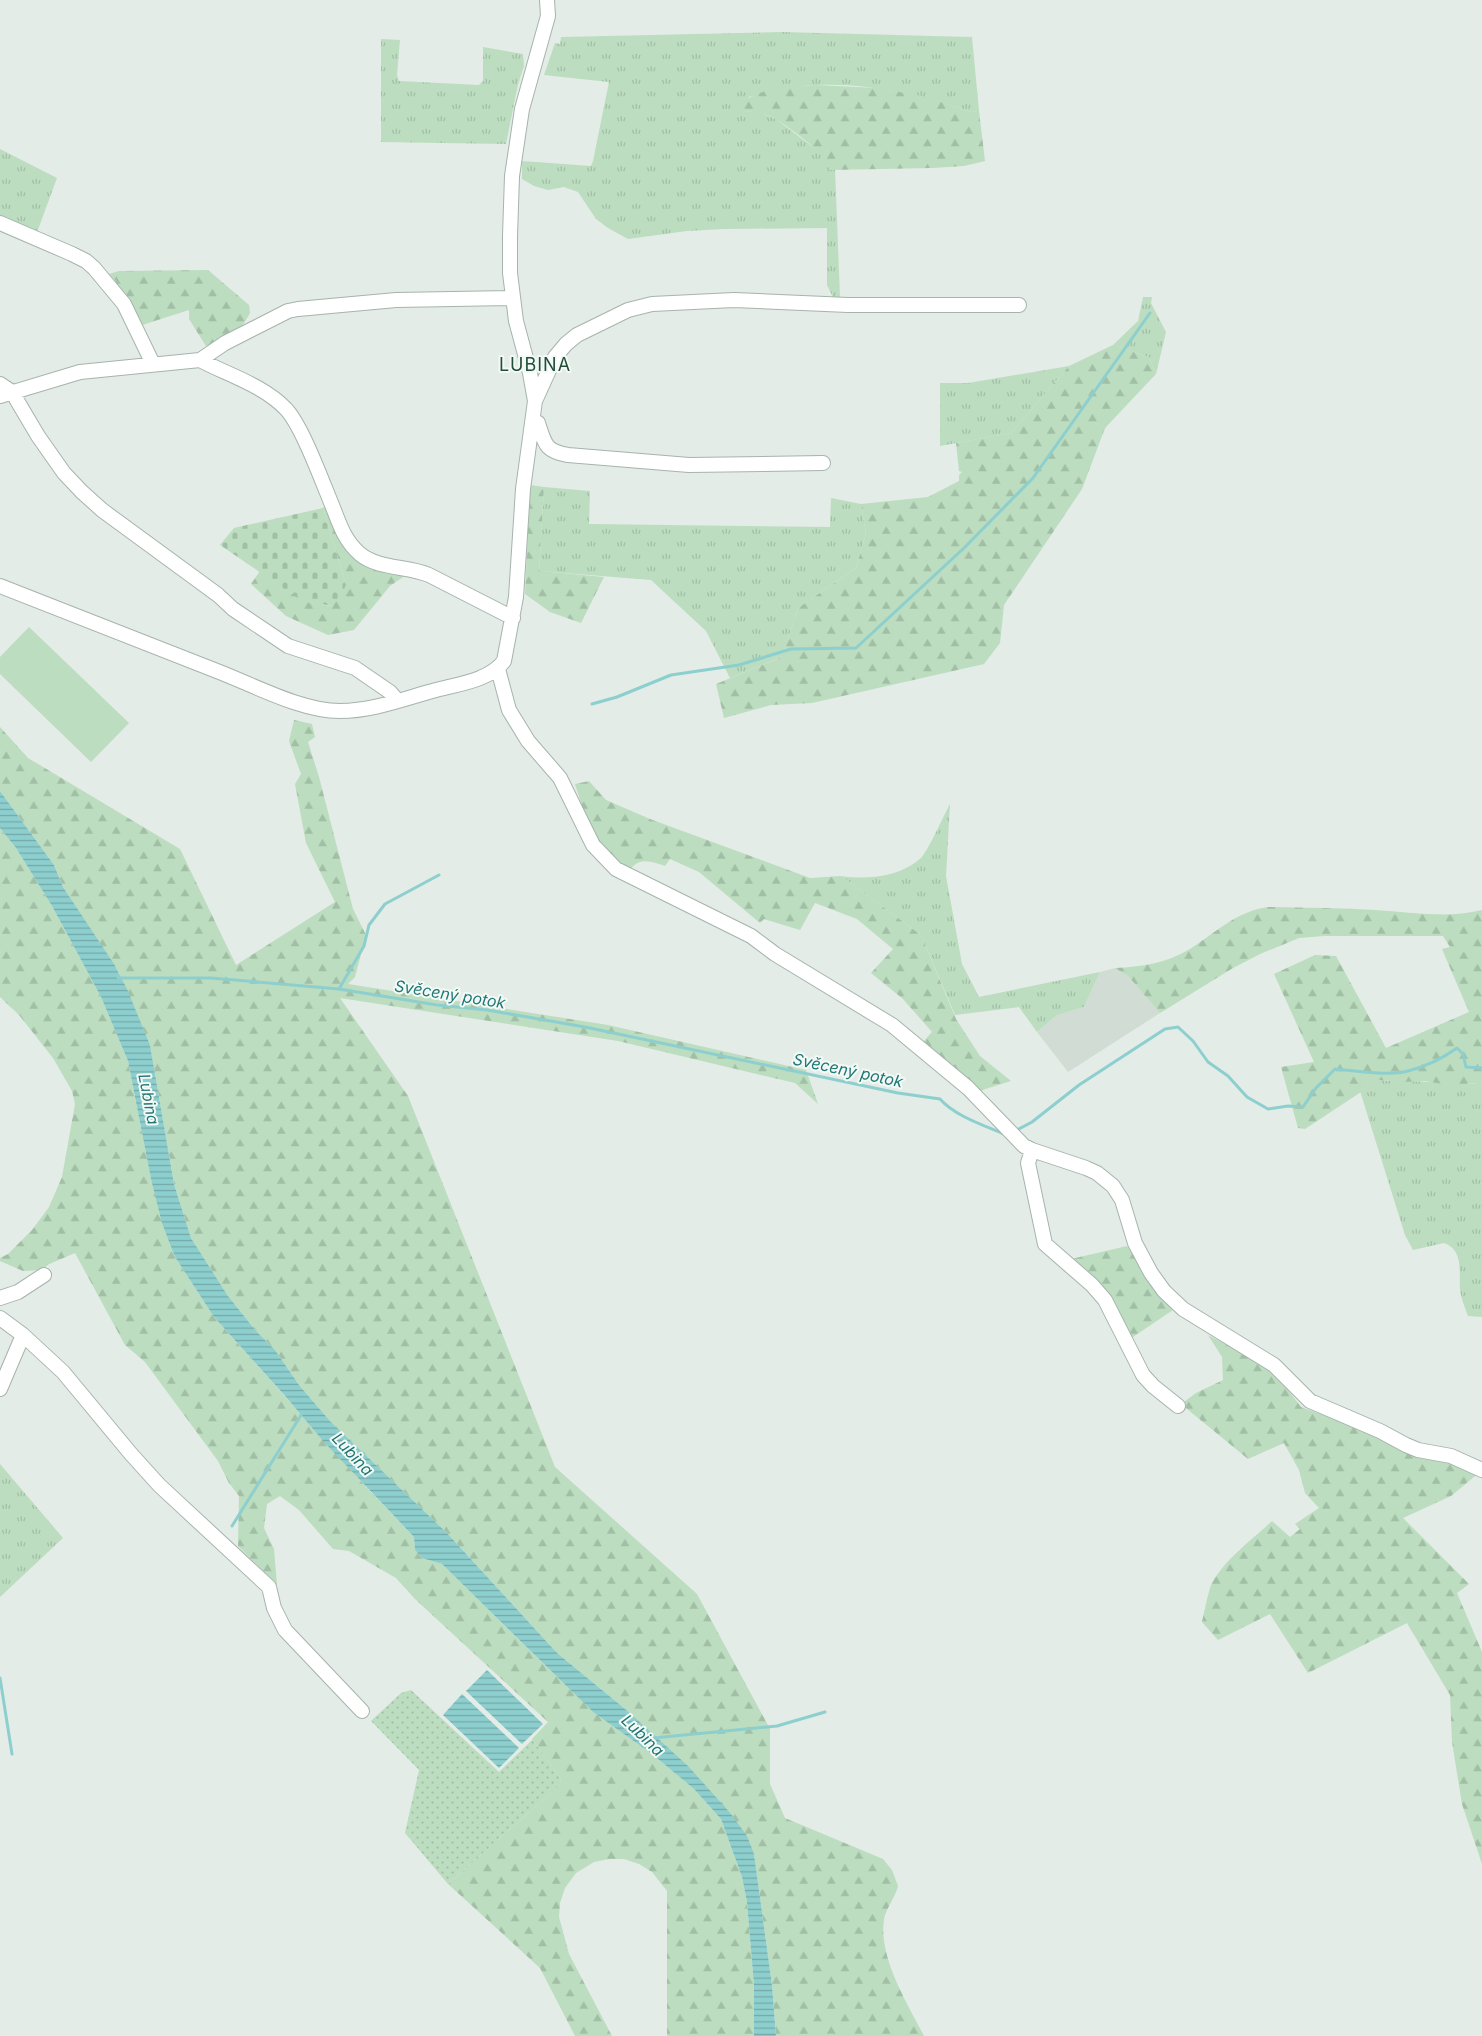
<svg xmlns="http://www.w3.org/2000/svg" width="1482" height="2036" viewBox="0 0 1482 2036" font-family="Inter,sans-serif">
	<defs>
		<pattern id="grass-tufts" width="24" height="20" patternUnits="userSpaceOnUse" patternTransform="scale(1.25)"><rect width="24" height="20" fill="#bcddbf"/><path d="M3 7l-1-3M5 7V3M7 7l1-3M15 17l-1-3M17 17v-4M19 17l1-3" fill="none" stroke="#a1bfa5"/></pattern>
		<pattern id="forest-firs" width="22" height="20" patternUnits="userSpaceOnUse" patternTransform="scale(1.25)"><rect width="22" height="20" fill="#bcddbf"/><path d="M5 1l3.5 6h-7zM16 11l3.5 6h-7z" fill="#a1bfa5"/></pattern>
		<pattern id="cemetery-stones" width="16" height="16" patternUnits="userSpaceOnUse" patternTransform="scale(1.25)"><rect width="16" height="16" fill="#bcddbf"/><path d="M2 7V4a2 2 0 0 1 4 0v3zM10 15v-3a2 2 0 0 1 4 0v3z" fill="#a1bfa5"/></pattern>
		<pattern id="garden-dots" width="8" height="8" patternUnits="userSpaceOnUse" patternTransform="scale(1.25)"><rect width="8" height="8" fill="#bcddbf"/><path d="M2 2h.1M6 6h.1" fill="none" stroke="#a1bfa5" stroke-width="1.8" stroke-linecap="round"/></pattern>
		<pattern id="water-rules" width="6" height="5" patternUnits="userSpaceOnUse" patternTransform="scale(1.25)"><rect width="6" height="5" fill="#8dcfce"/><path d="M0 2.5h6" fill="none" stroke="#73a9a8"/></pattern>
	</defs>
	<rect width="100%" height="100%" fill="#e3ece6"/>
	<!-- built -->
	<path fill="#d1dcd5" d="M1115,968L1128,976L1160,1013L1068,1072L1037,1032L1057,1015L1084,1007L1100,972Z"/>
	<!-- grass -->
	<path fill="url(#grass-tufts)" d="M781,32L972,37L979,111L971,112C897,88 826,73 749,97L745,111L759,112L776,119L822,154L835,169L840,297H833L827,285V228L724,229L687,231L628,239L608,228L596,219L578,192L564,187L548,190L534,186L522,179V161L591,166L593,161L609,82L544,75L555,43L560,44L561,37Z
		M381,39L400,40L397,75L399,81L479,85L483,81V47L523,54L524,66L518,84L506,144L381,142Z
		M0,149L57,178L36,235L0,219Z
		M1143,297H1152L1151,303L1166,332L1156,374L1149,357L1113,345L1138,321Z
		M1069,366L1011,433L940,446V383H968Z
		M544,487L590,491L589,524L830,527L831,498L861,504L866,533L856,568L798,608L782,657L730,678L706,631L651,580L539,571Z
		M950,804L946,876L962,964L979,997L1100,972L1084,1007L1057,1015L1037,1032L1019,1007L955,1015L921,935L841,876C867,880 900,877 921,858C928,851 944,815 950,804Z
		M1379,1080C1395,1082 1411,1080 1427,1082C1446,1083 1463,1085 1482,1083V1317L1468,1316C1465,1307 1461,1299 1460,1289C1459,1273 1464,1250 1444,1243L1413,1250L1405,1235L1360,1091L1366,1085Z
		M0,1464L63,1538L0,1597Z"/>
	<!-- forest -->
	<path fill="url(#forest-firs)" d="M816,85L877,88L922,96L971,112L979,111L985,161L964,166L932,168L830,170C831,157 784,123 772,117C763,113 755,112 745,111L741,104C760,86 792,87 816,85Z
		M208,270L249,305L250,313L236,337L206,346L189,319V310L139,326L115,280L109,274L119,271Z
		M1113,345L1149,357L1156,374L1105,428L1082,489L1004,605L1000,643L984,664L812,703L771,705L724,718L716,684L782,657L798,608L856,568L866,533L861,504L928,497L959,481V475L962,472L959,471L956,443L1011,433L1069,366Z
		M530,485L544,487L539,571L604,577L581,623L550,612L525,594Z
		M327,505L342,540L370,569L406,575L390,586L354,630L328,635L286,616L251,584L260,571C280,587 305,603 331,606L346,585L323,508Z
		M294,720L312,724L315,737L308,742L319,777L353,909L366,935L355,977L348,984L608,1025L806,1070L818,1104L795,1083L618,1041L340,998L408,1096L555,1467L697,1594L770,1729V1784L785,1818L883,1859L892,1870L898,1886C895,1898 886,1908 884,1919C878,1957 907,2003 924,2036H776L772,1985L754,1854L698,1777L630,1713L557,1653L446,1532L330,1421L299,1385L275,1350L256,1331L228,1296L191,1238L174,1184L150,1045L119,973L63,887L54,865L0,791V727L28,758L180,849L236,965L335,902L306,843L295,784L301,774L289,741Z
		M589,781L606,800L650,819L810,878L841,876L921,935L956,1019L980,1056L1011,1081L979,1091L922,1043L932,1032L903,999L871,973L893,949L857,919L815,903L800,930L764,919L760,923L699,872L670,859L665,866C652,861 638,857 630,870C593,845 588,824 575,784Z
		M0,828L16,848L52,906L101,997L128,1061L151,1179L175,1257L214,1317L368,1489L414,1537L415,1550L422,1558L442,1564L593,1712L652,1754L694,1789L721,1819L742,1877L747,1902L754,1986V2036H667V1891L652,1872L639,1864L624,1859H609L594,1862L576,1873L565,1888L560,1903L559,1917L569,1954L612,2036H575L540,1968L448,1884L560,1785L561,1779L532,1739L548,1722L415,1599L396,1578L349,1551L333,1549L299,1510L280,1496L267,1504L264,1528L274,1549L277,1585L238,1546L239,1496L229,1483L218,1461L145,1362L125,1345L75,1253L47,1265L43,1270L23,1271L0,1261V1258L8,1254L32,1230L49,1207L62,1177L75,1104L72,1091L53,1058L19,1015L0,997Z
		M1268,907C1304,908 1340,908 1375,910C1411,912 1447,919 1482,910V1083L1447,1085L1425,1081L1401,1082L1380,1080L1366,1085L1361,1092L1305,1129L1298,1128L1281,1067L1314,1062L1274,974L1315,955L1336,956L1386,1048L1469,1012L1442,949L1450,947L1443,936H1324L1299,938L1260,954L1233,968L1160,1013L1128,976L1115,968C1141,967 1167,963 1190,949C1215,933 1237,911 1268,907Z
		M1127,1246L1173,1310L1127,1341L1067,1260Z
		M1208,1335L1271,1368L1301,1407L1481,1471L1451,1496L1403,1518L1469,1584L1457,1593L1482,1652V1864L1462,1804L1452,1742L1450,1695L1407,1623L1308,1673L1270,1614L1218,1640L1202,1622C1204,1614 1209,1588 1212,1583C1225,1559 1252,1540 1272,1521L1290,1537L1300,1529L1295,1524L1319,1508L1305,1493L1299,1470L1284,1443L1248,1459L1181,1404L1196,1393L1223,1380L1222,1357Z"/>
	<!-- cemetery -->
	<path fill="url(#cemetery-stones)" d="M323,508L346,585L340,597L331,606L322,604L321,606L302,601L220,545L234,528Z"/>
	<!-- garden -->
	<path fill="url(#garden-dots)" d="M411,1690L499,1772L532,1740V1739L561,1779L560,1785L448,1884L405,1833L419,1770L371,1721L401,1693Z"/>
	<!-- pitch -->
	<path fill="#bcddbf" d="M29,627L129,723L91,762L0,674V657Z"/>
	<!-- water -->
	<path fill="url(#water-rules)" d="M0,791L54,865L63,887L114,964L127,989L150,1045L174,1184L191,1238L228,1296L256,1331L275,1350L299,1385L330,1421L446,1532L557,1653L630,1713L689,1767L731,1814L747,1836L754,1854L772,1985L776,2036H754V1986L747,1902L742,1877L721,1819L694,1789L652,1754L593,1712L442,1564L422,1558L415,1550L414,1537L324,1442L286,1397L214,1317L175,1257L162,1223L151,1179L128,1061L101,997L52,906L16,848L0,828Z
		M487,1670L543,1724L522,1744L466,1691Z
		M462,1694L519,1748L499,1768L443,1715Z"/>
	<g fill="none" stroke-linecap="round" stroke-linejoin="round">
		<!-- stream -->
		<path stroke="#8dcfce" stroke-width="3" d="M592,704L617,697L671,675L739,665L791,649L856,648L964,548L1033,478L1150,313
			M118,978H211L339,989L437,1005L487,1010L585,1027L898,1093L940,1099C955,1116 983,1125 1004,1134
			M339,989L364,946L369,925L385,904L439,875
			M1015,1131L1032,1122L1079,1085L1165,1029L1178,1027L1193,1041L1208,1062L1228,1076L1247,1097L1268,1109L1288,1106L1303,1107L1316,1088L1335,1069C1355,1071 1389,1076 1408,1071C1424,1067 1443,1058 1457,1048L1463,1054L1466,1067L1482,1068
			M232,1526L303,1412
			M0,1678L12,1754
			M653,1738L777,1726L825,1712"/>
		<!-- minor casing -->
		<g stroke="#a6b4ac" stroke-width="16">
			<path id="minor" d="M0,223L72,254L86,261L94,268L124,304L153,364
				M200,360C228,375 263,385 286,409C302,426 322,481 332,505C340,525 344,540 360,554C378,569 408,566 429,575L513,618
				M0,384L12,392L38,436L64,473L82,492L102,510L218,595L233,609L288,646L355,668L390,692L397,700
				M0,396L80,372L200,360L225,343L288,311L298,309L396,300L512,298
				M535,401L530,373L516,321L510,273V236L512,176L522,109L548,16L547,0
				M532,423H538C545,444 545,451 568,455L689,465L823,463
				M0,586C74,615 148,644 222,673C257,687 303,711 340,711C373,711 406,698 436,690C459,684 490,680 504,661L516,597L523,489L535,401L555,357L566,344L577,335L628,310L652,304L734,300L848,305H1019
				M498,669L509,710L528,741L560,778L593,845L616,869L751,936L775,954L892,1025L968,1088L1024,1146L1032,1150L1086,1168L1097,1173L1113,1186L1122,1200L1135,1243L1151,1273L1164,1291L1183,1309L1274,1365L1310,1401L1380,1431L1406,1445L1418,1450L1451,1456L1482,1470
				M1032,1150L1028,1163L1045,1244L1092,1285L1105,1300L1143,1375L1153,1386L1178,1406
				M0,1298L18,1292L44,1275
				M0,1318L23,1335L63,1372L131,1454L159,1485L269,1587L274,1608L285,1630L362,1711
				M0,1389L23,1335"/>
		</g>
		<!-- minor -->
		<use href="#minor" stroke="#fff" stroke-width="14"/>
	</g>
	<g text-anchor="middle" stroke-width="4" stroke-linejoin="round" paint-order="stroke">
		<!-- water labels -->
		<g font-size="16" font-style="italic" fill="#1f7776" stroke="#f3f9f5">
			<text transform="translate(450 994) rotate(9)" y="6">Svěcený potok</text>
			<text transform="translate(848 1070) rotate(12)" y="6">Svěcený potok</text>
			<text transform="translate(149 1099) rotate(79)" y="6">Lubina</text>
			<text transform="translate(353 1454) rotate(47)" y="6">Lubina</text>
			<text transform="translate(643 1735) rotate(44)" y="6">Lubina</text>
		</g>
		<!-- quarter labels -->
		<g font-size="18" letter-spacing="1" fill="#204f3b" stroke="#f3f9f5">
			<text x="535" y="371">LUBINA</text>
		</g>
	</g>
</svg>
